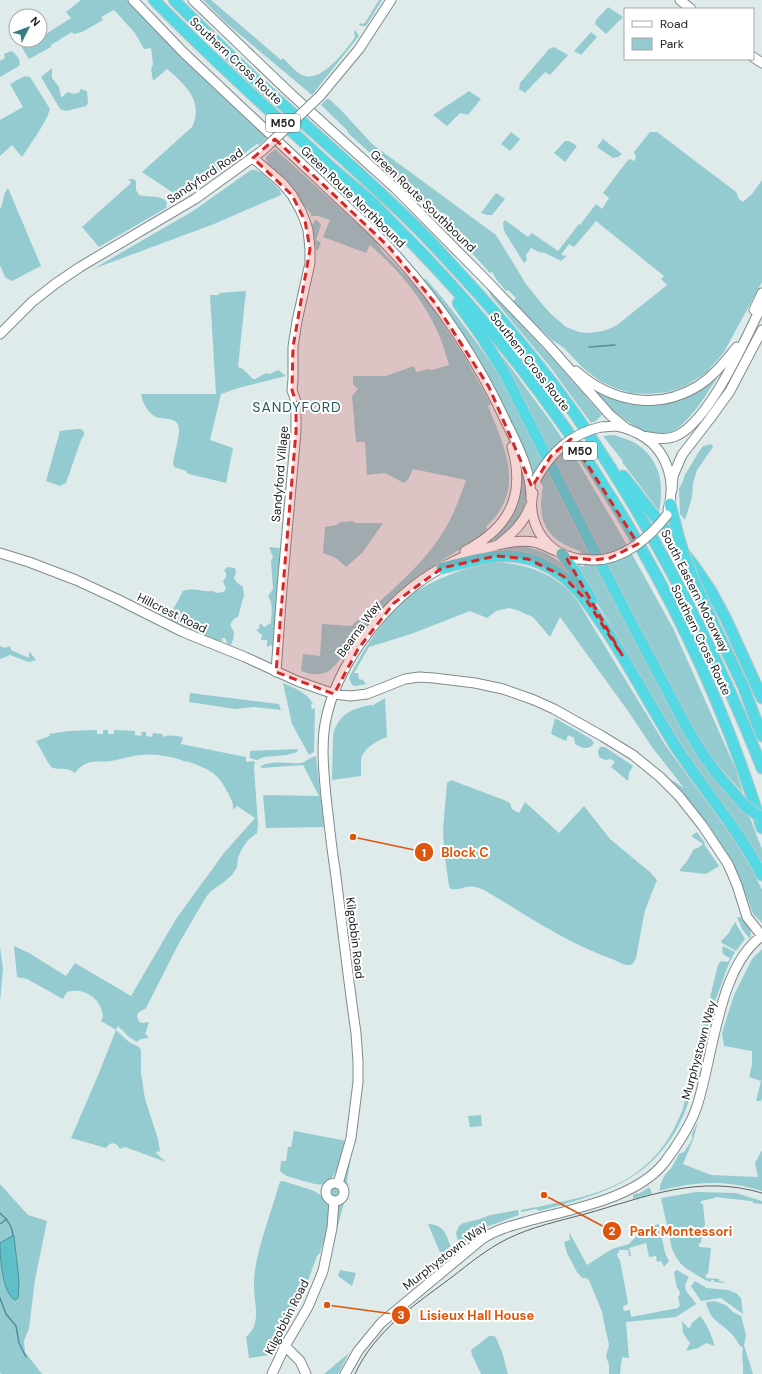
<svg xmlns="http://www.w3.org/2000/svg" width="762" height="1374" viewBox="0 0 762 1374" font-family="'DM Sans',sans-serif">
	<rect width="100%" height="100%" fill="#dfeaeb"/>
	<!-- green -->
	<path fill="#94cbd0" d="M81,0H128L157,30L268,137L259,145L257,144L189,194L184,197L178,196L142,172L192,127C204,102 186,85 167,69L153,81L151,69L153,64L151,48L144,49L135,33L114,10L101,17L103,20L82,32L74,34L72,32L51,45V47L29,59L17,40H33L35,42L40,40V38L71,18L66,12Z
		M203,0H211L281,60L283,58C289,64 297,74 305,76C323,81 346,50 355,37L354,32L355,30L359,36L312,95L226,23Z
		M379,0H382L366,26H362L359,25L360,23L362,24L365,23Z
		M608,7L623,17L606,34L595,24L596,20Z
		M591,32L597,37L581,55L574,51Z
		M554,47L568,55L550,75L545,72L525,93L519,89L520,83L549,49Z
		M11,51C16,53 22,61 19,66L0,77V61L5,58L4,54Z
		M52,68V78L59,87L61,97L64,96L65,94L68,92L74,94L80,92V89L87,91L88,103L86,106L66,111L60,109L41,77Z
		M25,76L30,77L50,109C46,123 31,143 22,157L12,145L0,156V120L23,107L10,84Z
		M469,91L481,99L468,115L460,113L447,126L433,115Z
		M327,99H329L341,110L372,144L496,235L526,284L542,304L551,314L566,327L579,332L587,333L603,331L611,328L617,325L667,285L661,279L664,276L596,221L574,247L569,244L561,255L567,256L561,261L545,253L539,252L531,248L526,255L527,260L524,263L504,231L503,223L505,220L528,237L532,233L558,251L579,224L580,225L596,204L602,209L609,198L603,193L628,160L630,159L634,161L636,157L634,152L650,132H657L736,192L739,199L743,202L752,194L762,180V282L724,352L706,373L685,386L669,392L648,394L630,393L615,388L600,381L584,369L564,348L554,341V342L513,302L516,298L508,290L506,291L496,279L492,272L490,273C446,223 397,177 348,133L347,130L321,105Z
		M511,132L520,139L510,151L501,144Z
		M603,139L622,154L618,157L613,158L597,147Z
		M565,141H569L577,146L565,162L554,153Z
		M275,149L375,240L382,251L414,284L434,310L464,356L491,404L488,406C506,451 526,489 486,527L490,532C471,543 452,553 434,566C402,588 373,616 350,647L346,646L340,654L342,656C335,666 328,676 314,674C309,674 305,672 301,671L303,654L320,656L322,624L351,626C382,599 416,572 440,537C452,519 459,500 466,480L413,469L409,478L405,483L402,482L385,473L367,475L365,442H356L352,396L358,389L353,384V376H386L414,366L416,372L429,369L432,370L449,365C446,355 443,345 439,335C424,300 399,270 370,245L366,253L323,237L330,220L318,216H311V213C307,211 292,187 287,180C281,173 266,167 266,157Z
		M251,170H256L262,173L280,190L281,195L214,224L93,269L193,211Z
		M128,179H133L136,181V190L139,195C148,198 160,194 167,202L166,208L99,247L82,227L130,184L131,182Z
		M8,188L41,266L12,281L5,277L0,265V209C4,202 2,195 8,188Z
		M496,193L505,199L492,215H487L481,213Z
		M317,220L321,225L316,240L321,242L318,251L316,249L312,224L314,223V221Z
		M425,278C454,310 478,344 502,379L686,737L722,789L750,818L762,849V870C738,834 713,798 690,761C650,696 615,628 572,564H577L584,567L580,551C545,539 537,521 543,486L531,470L509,422L423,283Z
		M488,289L552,358L602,415L596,421L591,423L551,368L491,296Z
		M246,291L238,367L243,369L253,379H255L266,373L270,374L278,370L286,376L238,388L221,394L210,440L233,448L226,483L193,475L188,474L186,471L174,467L173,463C174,456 180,434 179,429C178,416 164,420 156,417C148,413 142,402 141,394H216L210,295H219V293Z
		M503,357L551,422L578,462L619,531L673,628L737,772L743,793L711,757L692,730L498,360Z
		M721,368L719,375C707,393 693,418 675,430C655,442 636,428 620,416C614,412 607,408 603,403C597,397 593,390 588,383L606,394L670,400Z
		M77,429H81L84,432V435L81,440L66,483L60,486L46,481L60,431Z
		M614,435C620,437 626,439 631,441C650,450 661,469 661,489C661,497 661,504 659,511L622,462L623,461L603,436Z
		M711,444L713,447L697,470L693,483L692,497L685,520L680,514L679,488C684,482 683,478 686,473C692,464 696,455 703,446Z
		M517,459C532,489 530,517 501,537C496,541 488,546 481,545L511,512Z
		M353,521L355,523H383L363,552L346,567L336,558L323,553L325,527L336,525L341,522Z
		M524,546C553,554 562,560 579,586L554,568L482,554L497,548Z
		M269,547L280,548L274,654L273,648L271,645L267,647V640H261L262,635L256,630L259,629L260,623L264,627L271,623C271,613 274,606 268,596L273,589L271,561L273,557Z
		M494,562C520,563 546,570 566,588C571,592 574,597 578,602L666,746L732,837L753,871L762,890V923L753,914L738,873L709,825L708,826L694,806L670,779L684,788L652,747L628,711L560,617L550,637L533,617L517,610L509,608L496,611L487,618L470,611L411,634L369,647L354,673H358L359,679L363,680L366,684L355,686L352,685L349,678C360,655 385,615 405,599C419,588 435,581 451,574C465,569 479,564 494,562Z
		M228,567L235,568L236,572L234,578L237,583L243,587L244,595L238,617L235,618C227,627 232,625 234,633C234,636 233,640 232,643L230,645L227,643L225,638H221L223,640L222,641L212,639L168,619L183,591C193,587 203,592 213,591L216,593L223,592L226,589L223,581L226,577V573L224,570Z
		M0,646L5,648L10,646L11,650L29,658V651L36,660L29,662L10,655L0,659Z
		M283,683C294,688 307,692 313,704H311L312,709L315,708L314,752L309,755L292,724Z
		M190,693L279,704L281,710L254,707L235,709L189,702Z
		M385,698L387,737C377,741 363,748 361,760C361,765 361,771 361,776L332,780L333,736C337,715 352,708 372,705V706Z
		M555,718L591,739L594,743C589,751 581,748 575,744L574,738L568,735L566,741L551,734Z
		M97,730V734H103V730H108V734H114V730L135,731V735L141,736L142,732H146V736L152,737L153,733L162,734L163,737C170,734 176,736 183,737L181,744L246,757V762L253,761L255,762L254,768L258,824L257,833L248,840L243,847L238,857L237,867L232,875L224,882L211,891L206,897L178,945L146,1008L138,1013L137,1017L139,1022L143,1023L149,1022L145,1034L149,1038L141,1039L137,1042L129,1037L118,1026L116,1030L129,1042L139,1047L141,1050V1073L145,1099L158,1139L160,1152L157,1151L156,1153L166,1162L125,1147L120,1149C117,1142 110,1141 106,1148L71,1138L99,1073L116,1030L101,1021L103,1017C102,999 84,987 67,992L63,999L27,979L17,977L14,946L29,953L66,976L75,963L131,996L176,919L224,853L255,818L237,806L233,810C234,804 231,799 228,793C217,771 209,770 187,761V762C167,755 150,752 129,757C123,758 118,760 111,761C95,763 87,758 75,773C68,767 61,770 53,768C49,767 40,747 36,741L50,736L49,734L68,731Z
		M600,747H605L633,766L629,773L628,781L611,767L615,762L611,759L605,760L599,757L598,751Z
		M298,749L297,752L287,755L264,757L257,760L250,758V751Z
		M316,756L324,827L266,828L263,796L265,795L319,796L303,765L261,768V766C272,760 288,764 301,763C306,762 310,757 316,756Z
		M451,780L504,800L510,803L512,809L519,813L525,802L559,833L584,806L610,839L651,873L657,880L645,910L636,958C635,961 633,964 630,965C625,966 617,961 612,959C567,943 526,915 484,890C466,882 466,891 451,889L449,886L444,851L443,829L447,783Z
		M697,832L705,843L704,844L719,866L706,874L679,871L687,861L694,849L698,848L703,844L691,836Z
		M737,917C747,917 753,930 750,939L742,929Z
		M735,922L745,939L736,951L722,943L721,941L728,934Z
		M723,946L735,952C730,960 727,969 724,977C717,995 711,1013 706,1032C699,1059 695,1088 684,1114C655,1181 603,1194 539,1211L536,1209L521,1212V1210C594,1196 654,1187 683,1108L718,965L721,961L728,962L730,958C723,955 721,953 723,946Z
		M0,947L3,969L0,1002Z
		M762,949V1098L761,1101H756L761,1081L749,1077L752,1065V1051L724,1046L722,1033L734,995L752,959Z
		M481,1115L482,1126L470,1127L468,1116Z
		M698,1122L693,1140L683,1164L711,1175L758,1177L755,1163L762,1150V1191C726,1180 696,1181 660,1191V1186L664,1176L672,1167L679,1154L684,1152L692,1140V1133Z
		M294,1131L347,1141C343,1153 337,1179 324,1184C318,1186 309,1182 303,1181C295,1178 285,1177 280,1171L281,1161H286L288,1147H291Z
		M348,1157L351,1158L347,1181L348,1187L343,1181Z
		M281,1181C289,1182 298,1186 306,1188C337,1198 329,1214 326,1241L323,1243L320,1253L317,1256L301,1300L285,1331L269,1355L249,1358L246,1337C263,1323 253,1302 254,1282C255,1251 271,1215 279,1184Z
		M0,1184L28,1215L47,1221L35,1280L29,1328L24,1341L25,1352L42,1374H2L0,1373Z
		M329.5 1192a5.5 5.5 0 1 1 11 0a5.5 5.5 0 1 1-11 0Z
		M647,1187L650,1188L652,1194L633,1199V1195L637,1193L638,1194L648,1188Z
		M696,1192L736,1193L762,1201V1204L753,1203V1201H750L715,1197V1198L701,1201V1204H703L705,1225L702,1230L701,1243H699V1247L711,1248L708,1274H706V1278L719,1279V1281L724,1282V1283L714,1282V1280H711V1282L705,1280L687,1269L681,1264L676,1257L672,1249L661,1198Z
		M345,1202L344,1203L333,1244L338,1208L341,1203Z
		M518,1210L519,1215L489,1226L461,1244L458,1241L456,1233L459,1226L463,1223L480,1219L490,1215Z
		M428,1224C446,1225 446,1236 452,1249L449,1251C451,1256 449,1258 444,1262Z
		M659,1224L665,1253L669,1261L664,1267L661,1261L657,1262L656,1256L649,1257L646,1243L629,1248L631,1256H629L628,1250H619V1253H617L618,1258L620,1260L628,1303L627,1305L623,1306L624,1311L630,1310L631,1317L678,1308V1307L680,1306L678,1297L680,1294L679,1290L677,1288L674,1273L675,1271L677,1270L689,1277C680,1291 689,1292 696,1304L676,1317L626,1322L629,1358L622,1357L620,1374H609V1365L606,1356L609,1345L607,1336L602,1312L589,1280L586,1278H582L579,1274H578L567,1253L564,1242L570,1240L569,1232L587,1265L612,1249L629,1244L636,1237L634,1230Z
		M340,1270L356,1273L352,1286L338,1276Z
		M695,1281L707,1288L728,1290L736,1293L741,1298L743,1314L721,1298L701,1301L691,1286Z
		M714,1301L726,1305L733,1312L741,1316L746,1335L744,1345L753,1374H743C744,1365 741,1357 743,1348C738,1345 738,1342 735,1338C724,1323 710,1323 706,1302Z
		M700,1316C708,1325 711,1335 715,1346L706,1343L698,1348L686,1351L690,1343L683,1333L682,1321L689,1329L692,1323Z
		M489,1336H494L496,1338L502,1352L508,1374H481L472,1355L471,1350Z
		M349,1353L338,1374H324Z"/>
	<!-- water -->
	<path fill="#60c0c9" stroke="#4d9198" d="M12,1236H14L19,1281L18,1298L15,1300C2,1293 0,1256 0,1243Z"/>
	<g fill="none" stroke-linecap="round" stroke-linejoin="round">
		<!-- stream -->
		<path stroke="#4d9198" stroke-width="1.5" d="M589,347L615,345
			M0,1213C7,1219 13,1226 13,1236
			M0,1224L7,1219
			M0,1298L6,1314L16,1326L19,1343L26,1357"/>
		<!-- secondary casing -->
		<g stroke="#808b8b" stroke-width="11">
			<path id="secondary" d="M133,0L184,53L373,231C429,287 474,352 507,424C515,440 524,457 528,475C530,482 531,491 531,499
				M193,0L291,94L396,189L485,279L549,346L610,415L627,429
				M680,0L691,9
				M753,57L762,63
				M320,96L359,49L391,0
				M253,158L282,183L292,195L301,211L305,221L308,230L310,249V263L297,321L293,347V379L292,390L296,402V431L282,588L276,672
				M754,310L762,293
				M0,334L32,302L55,284L80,267L195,199L263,150
				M576,371C611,402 657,411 698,386C714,376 725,361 737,347
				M601,427C606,427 611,426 616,426C624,427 630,430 637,433C666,447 677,480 668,510
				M642,436C654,438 667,441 678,435C711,418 746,338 762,305
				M672,490L673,476L682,455L709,420L730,391L762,330
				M533,493C528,514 537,537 555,550C562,555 570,557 578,559
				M499,544C513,533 524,523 530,506
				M465,551C509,528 526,496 512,447
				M0,553L29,562L76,580L117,599L183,632L245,657L297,681L334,694L351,696L367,694L405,679L419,677L434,678L475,683L503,689L534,700L554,709L602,736L633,755L660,777L679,796L702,825L728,864L737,885L747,917L762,936
				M326 1192a9 9 0 1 1 18 0a9 9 0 1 1-18 0Z
				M338,1184L351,1138L358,1082V1062L356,1033C348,978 342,924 335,869C331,845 329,821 326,797C324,773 321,748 325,724C336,663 387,598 441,568C466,554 504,538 534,542C541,544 548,547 554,550
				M285,1346L300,1361L306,1374
				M272,1374L285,1346L308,1307L323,1271L332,1228L334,1201
				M345,1374L358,1351L381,1323L482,1239C497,1229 514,1225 532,1220C573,1209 636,1198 664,1163C675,1149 692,1123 697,1106C713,1058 718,967 762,936"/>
		</g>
		<!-- highway casing -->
		<g stroke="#c5c6c6" stroke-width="13">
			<path id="highway" d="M154,0C208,55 265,107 321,158C338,174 356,188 373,203C386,217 400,231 413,244C571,406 696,611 762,828
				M174,0C203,29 232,58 262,86C312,131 363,175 411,222C430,240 447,260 465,279C505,323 543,368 577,417C652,526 713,644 762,768
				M458,303L482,337L504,372C552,468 600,564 650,658C673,699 692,746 724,782
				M623,476L694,566L711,591L726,619L762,698
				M670,504L675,523
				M562,554L573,569L592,600
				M442,568C482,559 511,546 550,568C576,582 590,607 606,630C631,668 652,709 676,747C704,790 738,829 762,875
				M713,623L743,686L762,736"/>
		</g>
		<!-- secondary -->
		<use href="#secondary" stroke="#fff" stroke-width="9"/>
		<!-- highway -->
		<use href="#highway" stroke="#54d8e3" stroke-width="11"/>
		<!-- tram -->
		<path stroke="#5b6161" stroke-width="1" d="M355,1374C375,1330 415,1305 452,1277C470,1263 487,1249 507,1239C531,1227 559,1221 585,1214C646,1197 698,1174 762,1193"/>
		<!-- secondary-bridge casing -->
		<g stroke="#808b8b" stroke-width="11" stroke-linecap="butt">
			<path id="secondary-bridge" d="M263,150L320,96
				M536,479C551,453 570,434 601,427
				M578,559C583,559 589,560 594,560C624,560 650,537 667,515"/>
		</g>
		<!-- highway-bridge casing -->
		<g stroke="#c5c6c6" stroke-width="13" stroke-linecap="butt">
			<path id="highway-bridge" d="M675,523C683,558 697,590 713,623
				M724,782L745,806L762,818"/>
		</g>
		<!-- secondary-bridge -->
		<use href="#secondary-bridge" stroke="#fff" stroke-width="9"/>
		<!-- highway-bridge -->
		<use href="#highway-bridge" stroke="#54d8e3" stroke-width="11"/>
	</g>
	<!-- marked area -->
	<path fill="#d62828" fill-opacity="0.2" stroke="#d62828" stroke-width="3" stroke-dasharray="8 5" stroke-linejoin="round" d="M275,139L389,247L435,303L489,387L532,487L551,456L571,439L638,544L610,558L594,560L566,557L622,655L587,601L563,576L528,559L496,556L442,568L394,603L358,649L334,694L276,672L296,431V402L292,390L293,347L310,249L305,221L292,195L253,158Z"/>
	<g text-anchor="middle" stroke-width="4" stroke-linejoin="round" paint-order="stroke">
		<!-- shield labels -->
		<g fill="#fff" stroke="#636666" stroke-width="1">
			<rect x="266" y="114" width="34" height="18" rx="3"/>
			<rect x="563" y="442" width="34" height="18" rx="3"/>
		</g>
		<g font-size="11" font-weight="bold" fill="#202424">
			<text x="283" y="127">M50</text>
			<text x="580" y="455">M50</text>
		</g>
		<!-- street labels -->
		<g font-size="12" fill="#202424" stroke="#fff">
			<text transform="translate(236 61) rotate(43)" y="4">Southern Cross Route</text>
			<text transform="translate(205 176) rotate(-34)" y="4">Sandyford Road</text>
			<text transform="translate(353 197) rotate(44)" y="4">Green Route Northbound</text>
			<text transform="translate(423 201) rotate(44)" y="4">Green Route Southbound</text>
			<text transform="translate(530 362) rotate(52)" y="4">Southern Cross Route</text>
			<text transform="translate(280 474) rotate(-85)" y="4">Sandyford Village</text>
			<text transform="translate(695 591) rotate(63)" y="4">South Eastern Motorway</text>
			<text transform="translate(172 613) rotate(26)" y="4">Hillcrest Road</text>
			<text transform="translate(359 629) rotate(-54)" y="4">Bearna Way</text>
			<text transform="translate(701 640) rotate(64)" y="4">Southern Cross Route</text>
			<text transform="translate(355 938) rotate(83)" y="4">Kilgobbin Road</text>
			<text transform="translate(699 1050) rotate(-75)" y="4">Murphystown Way</text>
			<text transform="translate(445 1256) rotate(-38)" y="4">Murphystown Way</text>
			<text transform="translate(287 1317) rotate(-63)" y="4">Kilgobbin Road</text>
		</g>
		<!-- quarter labels -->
		<g font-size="14" letter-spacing="1" fill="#1e595e" stroke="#fff">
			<text x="297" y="412">SANDYFORD</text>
		</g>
	</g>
	<!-- callouts -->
	<path fill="none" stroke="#de560d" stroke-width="1.5" d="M353 837L424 852M544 1195L612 1231M327 1305L401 1315"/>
	<g fill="#de560d" stroke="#fff" stroke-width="1.5">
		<circle cx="353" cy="837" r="4"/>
		<circle cx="544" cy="1195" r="4"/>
		<circle cx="327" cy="1305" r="4"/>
		<circle cx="424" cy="852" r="10"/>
		<circle cx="612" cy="1231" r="10"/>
		<circle cx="401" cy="1315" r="10"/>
	</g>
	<g font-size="12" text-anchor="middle" font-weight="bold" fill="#fff">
		<text x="424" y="857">1</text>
		<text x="612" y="1235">2</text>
		<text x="401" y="1319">3</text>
	</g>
	<g font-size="13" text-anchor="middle" font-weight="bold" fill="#de560d" stroke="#fff" stroke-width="4" stroke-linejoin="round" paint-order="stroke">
		<text x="465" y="857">Block C</text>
		<text x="681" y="1236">Park Montessori</text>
		<text x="477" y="1320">Lisieux Hall House</text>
	</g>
	<!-- legend -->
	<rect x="624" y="8" width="130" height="52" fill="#ffffff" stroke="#a6a7a7"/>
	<rect x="632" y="21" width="20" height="6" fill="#ffffff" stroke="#a6a7a7"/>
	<text x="660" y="28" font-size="12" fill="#202424">Road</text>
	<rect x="632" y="38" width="20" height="12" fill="#94cbd0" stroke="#a6a7a7"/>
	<text x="660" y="48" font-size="12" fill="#202424">Park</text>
	<!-- north arrow -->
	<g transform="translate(28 28) rotate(48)"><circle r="19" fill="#ffffff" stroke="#a6a7a7"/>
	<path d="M0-3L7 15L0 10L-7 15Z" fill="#367e84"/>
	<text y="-6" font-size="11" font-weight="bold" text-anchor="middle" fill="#202424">N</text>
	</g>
</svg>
